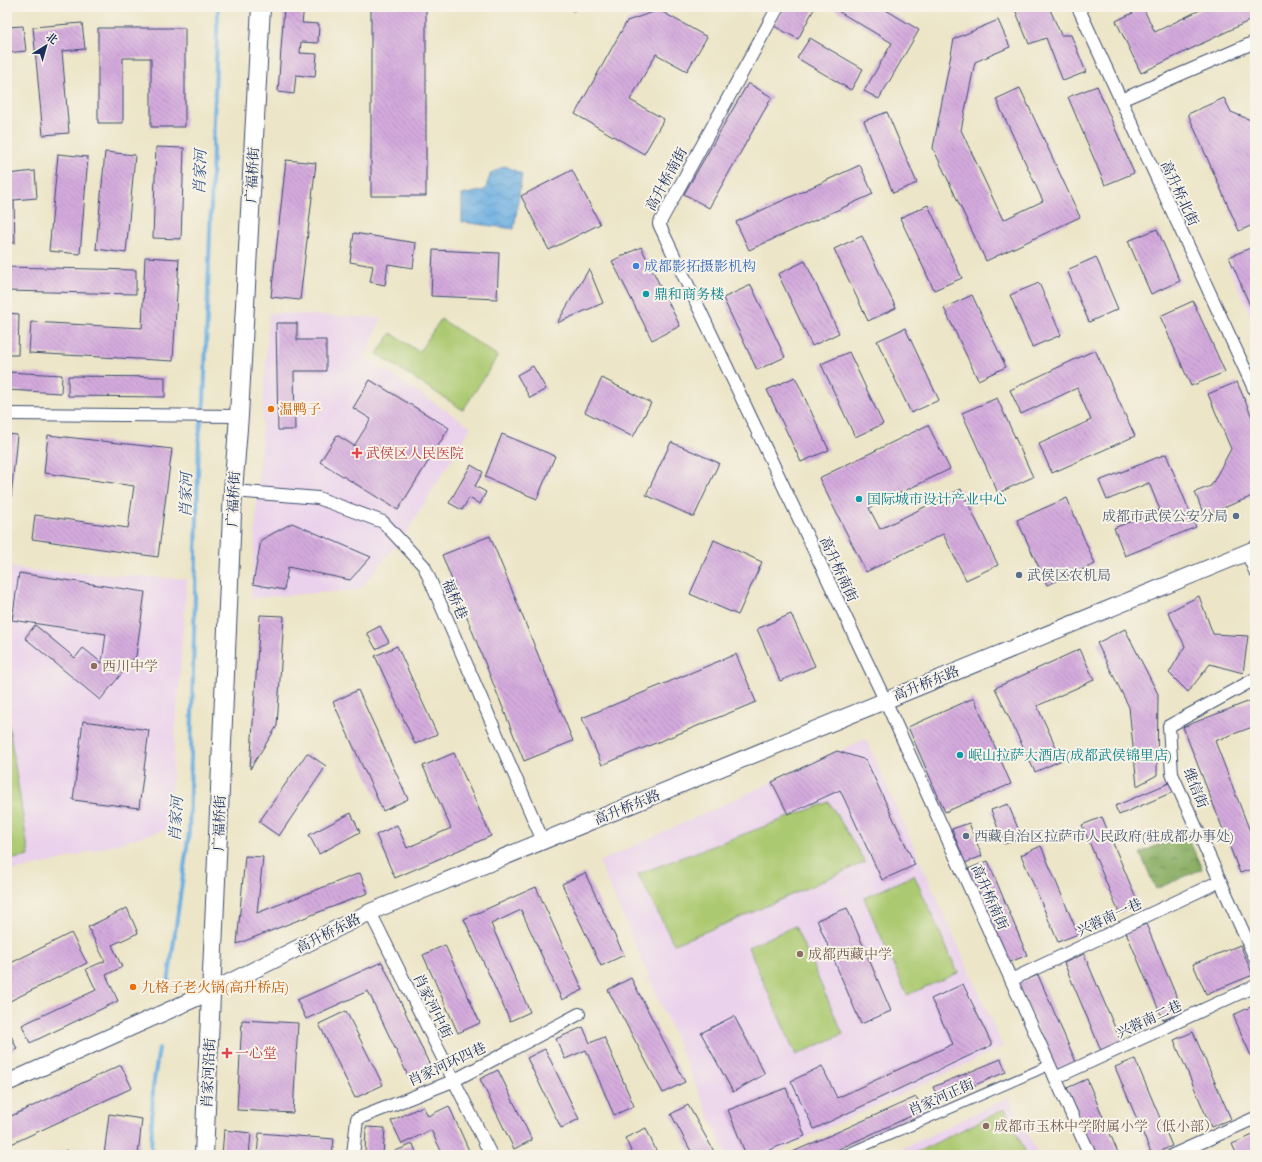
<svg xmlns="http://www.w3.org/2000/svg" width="1262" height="1162" viewBox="0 0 1262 1162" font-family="'IM FELL Double Pica','Noto Serif SC',serif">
	<defs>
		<pattern id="forest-crowns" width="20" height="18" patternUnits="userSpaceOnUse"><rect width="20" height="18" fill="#88ad62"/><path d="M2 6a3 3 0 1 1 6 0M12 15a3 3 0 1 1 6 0" fill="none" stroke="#6e8d54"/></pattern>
		<pattern id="water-waves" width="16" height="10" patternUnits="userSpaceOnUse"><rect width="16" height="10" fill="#6cafe1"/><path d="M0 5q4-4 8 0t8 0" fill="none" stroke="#588fba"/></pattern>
		<pattern id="building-back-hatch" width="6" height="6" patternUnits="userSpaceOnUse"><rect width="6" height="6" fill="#d4aadd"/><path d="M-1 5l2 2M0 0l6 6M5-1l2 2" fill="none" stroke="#ab8bb6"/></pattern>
	</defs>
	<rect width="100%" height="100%" fill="#f7f3e8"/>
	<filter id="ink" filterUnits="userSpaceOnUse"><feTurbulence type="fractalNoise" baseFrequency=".025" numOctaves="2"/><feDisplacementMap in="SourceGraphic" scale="8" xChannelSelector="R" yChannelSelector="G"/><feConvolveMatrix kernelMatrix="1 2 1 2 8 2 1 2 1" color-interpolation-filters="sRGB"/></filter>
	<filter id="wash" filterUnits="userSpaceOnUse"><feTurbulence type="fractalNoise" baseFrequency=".012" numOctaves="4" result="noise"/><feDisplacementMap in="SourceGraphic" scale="16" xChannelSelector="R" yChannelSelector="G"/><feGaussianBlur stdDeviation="0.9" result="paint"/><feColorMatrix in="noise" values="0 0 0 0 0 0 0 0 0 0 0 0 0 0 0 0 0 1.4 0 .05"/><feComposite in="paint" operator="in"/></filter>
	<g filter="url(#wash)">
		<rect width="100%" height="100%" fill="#ece5c7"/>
		<!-- built -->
		<path fill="#ead1ec" d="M1255,254V325L1228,266Z
			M269,313L381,318L365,357L471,427L407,532L359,590L251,598Z
			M7,567L36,571L187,579L168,829L53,862L7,872Z
			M866,739L1003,1047L769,1155H726L599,862Z
			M1009,1097L1038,1155H889Z"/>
		<!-- grass -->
		<path fill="#abc970" stroke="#637c67" d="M441,319L498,356L463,410L377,354L391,333L419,352Z
			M7,714L29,856L7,860Z
			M829,802L865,862L735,920L674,944L638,874Z
			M914,875L958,973L907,995L864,898Z
			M795,926L843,1034L796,1055L748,947Z
			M1005,1109L1027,1155H911Z"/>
		<!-- forest -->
		<path fill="url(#forest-crowns)" stroke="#526e60" d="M1186,833L1202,869L1156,889L1140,853Z"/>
		<!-- water -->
		<path fill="url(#water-waves)" stroke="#446fa0" d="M505,166L522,174L514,229L462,222V195L485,190L491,173Z"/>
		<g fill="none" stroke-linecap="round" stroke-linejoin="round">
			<!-- stream -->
			<path stroke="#6cafe1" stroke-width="4" d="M168,983L189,832L199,436L204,402L218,7
				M151,1155L153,1087L159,1048"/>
		</g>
		<g id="blocks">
			<!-- building -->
			<path fill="url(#building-back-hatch)" d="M284,7H304L302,23L319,24L318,43L301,42L300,53L317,54L315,77L296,75L294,94L278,92Z
				M371,7H426V196H371Z
				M567,7H576L574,11Z
				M785,7H815L798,39L774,26Z
				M831,7H881L919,30L879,99L864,91L892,43Z
				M995,7H1009L997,12Z
				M1014,7H1049L1061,35H1071L1086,72L1063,81L1046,38L1029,44Z
				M1206,7H1255V18L1141,73L1116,21L1143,8L1155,32Z
				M659,10L707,37L687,71L656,54L630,100L664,119L644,154L575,114L627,21Z
				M998,20L1010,47L975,62L961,130L1003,220L1043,201L996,99L1020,88L1080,217L986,261L933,148L954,39Z
				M82,23L85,49L62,51L69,133L43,135L33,27Z
				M23,26L26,51L7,53V27Z
				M98,28H185V127H151V58H123V123H98Z
				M810,38L863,69L851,90L797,58Z
				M748,83L772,97L709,208L684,194Z
				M1097,86L1134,173L1105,185L1068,97Z
				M1224,98L1231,112L1253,121L1255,120V224L1239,231L1188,114Z
				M887,112L917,183L893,193L864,121Z
				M7,113L10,135H7Z
				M156,147L184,148L181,239L153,238Z
				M105,152L135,155L126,253L96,249Z
				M58,154L88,157L80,254L49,251Z
				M286,160L316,163L300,300L271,297Z
				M860,165L873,194L749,250L736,222Z
				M572,170L600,224L549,250L521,196Z
				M35,171L37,198L14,200L15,243H7V174Z
				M928,205L962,278L934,290L900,218Z
				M1157,229L1180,281L1151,294L1128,241Z
				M354,233L416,243L413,268L388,264L385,285L370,282L373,266L350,262Z
				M862,236L896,308L868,321L834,249Z
				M1255,246V317L1229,257Z
				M641,247L680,326L652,340L612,261Z
				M433,250L499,253L497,299L431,296Z
				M145,257L179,259L173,361L29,353L31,322L142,328Z
				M1096,257L1118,309L1089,322L1067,270Z
				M805,261L839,333L812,346L778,274Z
				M7,267L136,270V294L7,291Z
				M589,269L603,303L557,323Z
				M1039,283L1061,335L1032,347L1010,295Z
				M751,285L785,357L757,370L723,298Z
				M972,295L1006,367L978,380L944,308Z
				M1193,301L1225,372L1191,386L1160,316Z
				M7,313L19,314L18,355H7Z
				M276,323H297V340H326V371H294L295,430H278Z
				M905,328L939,400L911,413L877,341Z
				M1095,350L1135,436L1052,473L1039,444L1091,420L1077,388L1021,414L1010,390Z
				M849,352L883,424L855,437L821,364Z
				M533,366L546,389L530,398L517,375Z
				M7,372L62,375L61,393L7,390Z
				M68,376L165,377V397L68,396Z
				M795,377L829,450L801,462L767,390Z
				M602,378L651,403L633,437L585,412Z
				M370,380L449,428L398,510L320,462L337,435L354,446L371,419L353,408Z
				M1237,382L1255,424V495L1204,516L1195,492L1211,486L1231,449L1208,394Z
				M997,398L1033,477L998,493L962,413Z
				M928,425L950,469L869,508L880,529L961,489L998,565L966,580L943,534L866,572L819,478Z
				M7,434L17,435L8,529H7Z
				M502,434L555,456L537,499L485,477Z
				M48,435L172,449L158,557L32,539L35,515L128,528L134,486L44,473Z
				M671,442L719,463L694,517L646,495Z
				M1166,454L1196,527L1125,556L1114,528L1160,510L1149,483L1107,500L1099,481Z
				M471,465L483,472L475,486L486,492L480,504L469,498L462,510L449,503Z
				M1067,498L1095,564L1047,585L1017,520Z
				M292,523L371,557L350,580L288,567L284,590L253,584L261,540Z
				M490,536L573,741L524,761L442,555Z
				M714,540L762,562L738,615L690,594Z
				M19,573L145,592L136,656L100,700L25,638L35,625L75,658L83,648L102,663L106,634L12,620Z
				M1199,596L1213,634L1248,636L1243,673L1210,664L1188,692L1169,673L1185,646L1168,612Z
				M791,614L815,666L780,681L757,629Z
				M260,615L284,616L277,726L250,769Z
				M380,626L389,642L376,649L367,633Z
				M1125,629L1158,694L1157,775L1137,786L1129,707L1097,643Z
				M397,646L437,734L415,744L375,656Z
				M1080,649L1094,680L1037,706L1062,760L1035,772L995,688Z
				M736,654L756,702L602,765L582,718Z
				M358,690L408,799L383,811L333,702Z
				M974,698L1011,784L945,812L908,727Z
				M1255,699V726L1215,741L1255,844V868L1240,873L1183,727Z
				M83,721L149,730L139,808L73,800Z
				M837,751L866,760L915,865L882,880L840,790L788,814L772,782Z
				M307,753L326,766L279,836L259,822Z
				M454,753L491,836L395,878L376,835L397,825L407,848L451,828L423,766Z
				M1169,783L1173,792L1119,815L1115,806Z
				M1008,804L1022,838L1004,844L991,810Z
				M351,813L360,832L319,854L309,835Z
				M1102,817L1139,905L1119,913L1082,825Z
				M969,823L982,856L965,863L952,829Z
				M1041,846L1078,934L1058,942L1021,855Z
				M245,856L263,857L257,913L360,873L368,893L237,944Z
				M988,861L1027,955L1008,963L968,869Z
				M585,873L624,955L601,966L562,884Z
				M536,887L583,990L562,1000L521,910L491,924L530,1012L510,1021L464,919Z
				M127,908L138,933L112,945L122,967L106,975L118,1001L30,1043L22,1025L96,990L86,969L105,961L88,927Z
				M847,908L891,1011L861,1024L817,920Z
				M1146,924L1183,1012L1163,1020L1126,932Z
				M71,933L87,963L10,1001L7,995V965Z
				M445,945L480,1023L458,1033L423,955Z
				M1240,945L1253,975L1206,994L1193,964Z
				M1084,954L1121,1042L1101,1050L1064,963Z
				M382,962L432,1070L410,1080L368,991L306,1019L297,1000Z
				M1038,975L1076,1062L1056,1071L1018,983Z
				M631,978L685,1082L663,1093L608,990Z
				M963,984L992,1045L814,1129L791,1081L822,1066L837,1098L953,1044L931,999Z
				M1253,1006L1255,1011V1065L1233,1015Z
				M346,1011L383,1085L355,1098L319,1024Z
				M734,1016L765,1074L733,1092L701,1033Z
				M242,1020L298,1023L293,1113L237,1110Z
				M583,1027L590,1043L604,1037L634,1106L614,1115L586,1050L565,1059L556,1039Z
				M9,1031L17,1049L7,1053V1032Z
				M1193,1032L1231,1119L1211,1127L1174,1040Z
				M545,1049L579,1119L561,1128L527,1058Z
				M1001,1059L1006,1072L939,1100L933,1087Z
				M1135,1059L1172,1146L1152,1155L1115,1067Z
				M121,1065L132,1088L7,1146V1118Z
				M498,1070L532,1140L514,1149L480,1079Z
				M1087,1079L1119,1155H1095L1067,1088Z
				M786,1088L805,1136L756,1155H746L728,1110Z
				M916,1097L924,1110L826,1155H786Z
				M688,1105L716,1155H693L671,1114Z
				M423,1106L428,1116L449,1106L471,1155H443L431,1130L402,1144L391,1121Z
				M109,1114L142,1119L138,1155H104Z
				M366,1127L385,1128L383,1155H365Z
				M646,1128L658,1155H633L625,1138Z
				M224,1130L251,1133L249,1155H222Z
				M259,1133L334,1139L332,1155H257Z
				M1253,1135L1255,1140V1155H1237L1232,1144Z
				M413,1144L417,1155H385Z
				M67,1150L70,1155H56Z"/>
		</g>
	</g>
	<g filter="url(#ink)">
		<use href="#blocks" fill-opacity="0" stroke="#3a4a6e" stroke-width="1"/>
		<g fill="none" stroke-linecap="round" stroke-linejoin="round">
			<!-- pedestrian casing -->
			<g stroke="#3a4a6e" stroke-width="11">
				<path id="pedestrian" d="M844,1155L1050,1065"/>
			</g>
			<!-- minor casing -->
			<g stroke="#3a4a6e" stroke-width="14">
				<path id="minor" d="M778,7L659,224L885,700L1090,1155
					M1078,7L1255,391
					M1121,100L1255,42
					M7,414L239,416
					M233,491L318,498L383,522L424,566L543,841
					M1247,553L1255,571
					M1255,679L1169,726L1172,774L1255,958
					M370,912L491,1155
					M1011,980L1220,881
					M1055,1078L1255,986
					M353,1155L357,1119L453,1081L579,1014
					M1173,1155L1255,1118"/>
			</g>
			<!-- tertiary casing -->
			<g stroke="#3a4a6e" stroke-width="18">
				<path id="tertiary" d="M7,1083L212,991L370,912L1255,549"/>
			</g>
			<!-- secondary casing -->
			<g stroke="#3a4a6e" stroke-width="20">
				<path id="secondary" d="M204,1155L233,491L239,416L261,7"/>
			</g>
			<!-- pedestrian -->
			<use href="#pedestrian" stroke="#fff" stroke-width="9"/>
			<!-- minor -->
			<use href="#minor" stroke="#fff" stroke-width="12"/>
			<!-- tertiary -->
			<use href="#tertiary" stroke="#fff" stroke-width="16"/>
			<!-- secondary -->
			<use href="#secondary" stroke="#fff" stroke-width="18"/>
		</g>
	</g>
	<!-- markers -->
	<circle fill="#3f7fe0" stroke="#f7f3e8" stroke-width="1.5" cx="636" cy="266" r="4"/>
	<g fill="#0f9aa8" stroke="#f7f3e8" stroke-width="1.5">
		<circle cx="646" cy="294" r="4"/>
		<circle cx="859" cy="499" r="4"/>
		<circle cx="960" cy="755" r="4"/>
	</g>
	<g fill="#e8710a" stroke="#f7f3e8" stroke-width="1.5">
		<circle cx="271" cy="409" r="4"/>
		<circle cx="133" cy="987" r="4"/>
	</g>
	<g fill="#e0444e" stroke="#f7f3e8" stroke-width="1.5">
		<path d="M355 447h4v4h4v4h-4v4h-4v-4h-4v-4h4z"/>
		<path d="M225 1047h4v4h4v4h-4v4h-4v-4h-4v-4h4z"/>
	</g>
	<g fill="#5c6f8a" stroke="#f7f3e8" stroke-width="1.5">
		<circle cx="1236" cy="516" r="4"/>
		<circle cx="1019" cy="575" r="4"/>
		<circle cx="966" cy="836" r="4"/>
	</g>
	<g fill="#8d6e63" stroke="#f7f3e8" stroke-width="1.5">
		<circle cx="94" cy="666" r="4"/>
		<circle cx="800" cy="954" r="4"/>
		<circle cx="986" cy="1126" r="4"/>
	</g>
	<g text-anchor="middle" stroke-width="4" stroke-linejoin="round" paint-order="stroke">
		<!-- street labels -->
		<g font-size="14" fill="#1b2f5e" stroke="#f7f3e8">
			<text transform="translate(252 175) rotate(-87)" y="5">广福桥街</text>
			<text transform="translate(666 179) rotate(-61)" y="5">高升桥南街</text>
			<text transform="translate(1180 193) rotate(65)" y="5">高升桥北街</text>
			<text transform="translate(233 499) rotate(-87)" y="5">广福桥街</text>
			<text transform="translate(839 569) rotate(65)" y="5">高升桥南街</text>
			<text transform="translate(455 599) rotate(67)" y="5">福桥巷</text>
			<text transform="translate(926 683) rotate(-22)" y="5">高升桥东路</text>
			<text transform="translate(1196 788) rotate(68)" y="5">维信街</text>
			<text transform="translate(627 807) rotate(-22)" y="5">高升桥东路</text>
			<text transform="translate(219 823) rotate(-88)" y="5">广福桥街</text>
			<text transform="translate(990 897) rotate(66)" y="5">高升桥南街</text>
			<text transform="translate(1109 917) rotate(-25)" y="5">兴蓉南一巷</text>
			<text transform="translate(328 933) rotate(-27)" y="5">高升桥东路</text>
			<text transform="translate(433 1006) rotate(64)" y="5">肖家河中街</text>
			<text transform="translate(1149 1019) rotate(-25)" y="5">兴蓉南二巷</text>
			<text transform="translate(447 1064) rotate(-25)" y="5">肖家河环四巷</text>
			<text transform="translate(208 1073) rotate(-87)" y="5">肖家河沿街</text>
			<text transform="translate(941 1097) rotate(-24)" y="5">肖家河正街</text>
		</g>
		<!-- shop labels -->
		<g font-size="14" fill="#366cbe" stroke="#f7f3e8" text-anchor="start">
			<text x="644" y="271">成都影拓摄影机构</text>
		</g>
		<!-- culture labels -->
		<g font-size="14" fill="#0d838f" stroke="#f7f3e8" text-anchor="start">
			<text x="654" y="299">鼎和商务楼</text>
			<text x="867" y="504">国际城市设计产业中心</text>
			<text x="968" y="760">岷山拉萨大酒店(成都武侯锦里店)</text>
		</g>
		<!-- food labels -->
		<g font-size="14" fill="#c56008" stroke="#f7f3e8" text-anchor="start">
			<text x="279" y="414">温鸭子</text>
			<text x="141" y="992">九格子老火锅(高升桥店)</text>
		</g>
		<!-- health labels -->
		<g font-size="14" fill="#be3a42" stroke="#f7f3e8" text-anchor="start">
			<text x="366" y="458">武侯区人民医院</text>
			<text x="235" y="1058">一心堂</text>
		</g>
		<!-- service labels -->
		<g font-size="14" fill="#4e5e75" stroke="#f7f3e8" text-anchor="start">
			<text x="1228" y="521" text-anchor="end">成都市武侯公安分局</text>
			<text x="1027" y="580">武侯区农机局</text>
			<text x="974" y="841">西藏自治区拉萨市人民政府(驻成都办事处)</text>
		</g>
		<!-- education labels -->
		<g font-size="14" fill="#785e54" stroke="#f7f3e8" text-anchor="start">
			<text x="102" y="671">西川中学</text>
			<text x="808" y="959">成都西藏中学</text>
			<text x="994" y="1131">成都市玉林中学附属小学（低小部）</text>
		</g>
		<!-- water labels -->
		<g font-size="15" font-style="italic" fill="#335585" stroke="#f7f3e8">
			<text transform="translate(200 172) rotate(-88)" y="5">肖家河</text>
			<text transform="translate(186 495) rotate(-89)" y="5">肖家河</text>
			<text transform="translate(176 819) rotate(-87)" y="5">肖家河</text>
		</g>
	</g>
	<!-- margin -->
	<rect width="1262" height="1162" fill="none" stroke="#f7f3e8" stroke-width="24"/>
	<!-- north arrow -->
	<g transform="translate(46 46) rotate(37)" stroke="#f7f3e8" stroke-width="3" paint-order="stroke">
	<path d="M0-3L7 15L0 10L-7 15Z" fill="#1b2f5e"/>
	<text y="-6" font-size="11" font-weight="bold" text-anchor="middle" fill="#1b2f5e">北</text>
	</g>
</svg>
